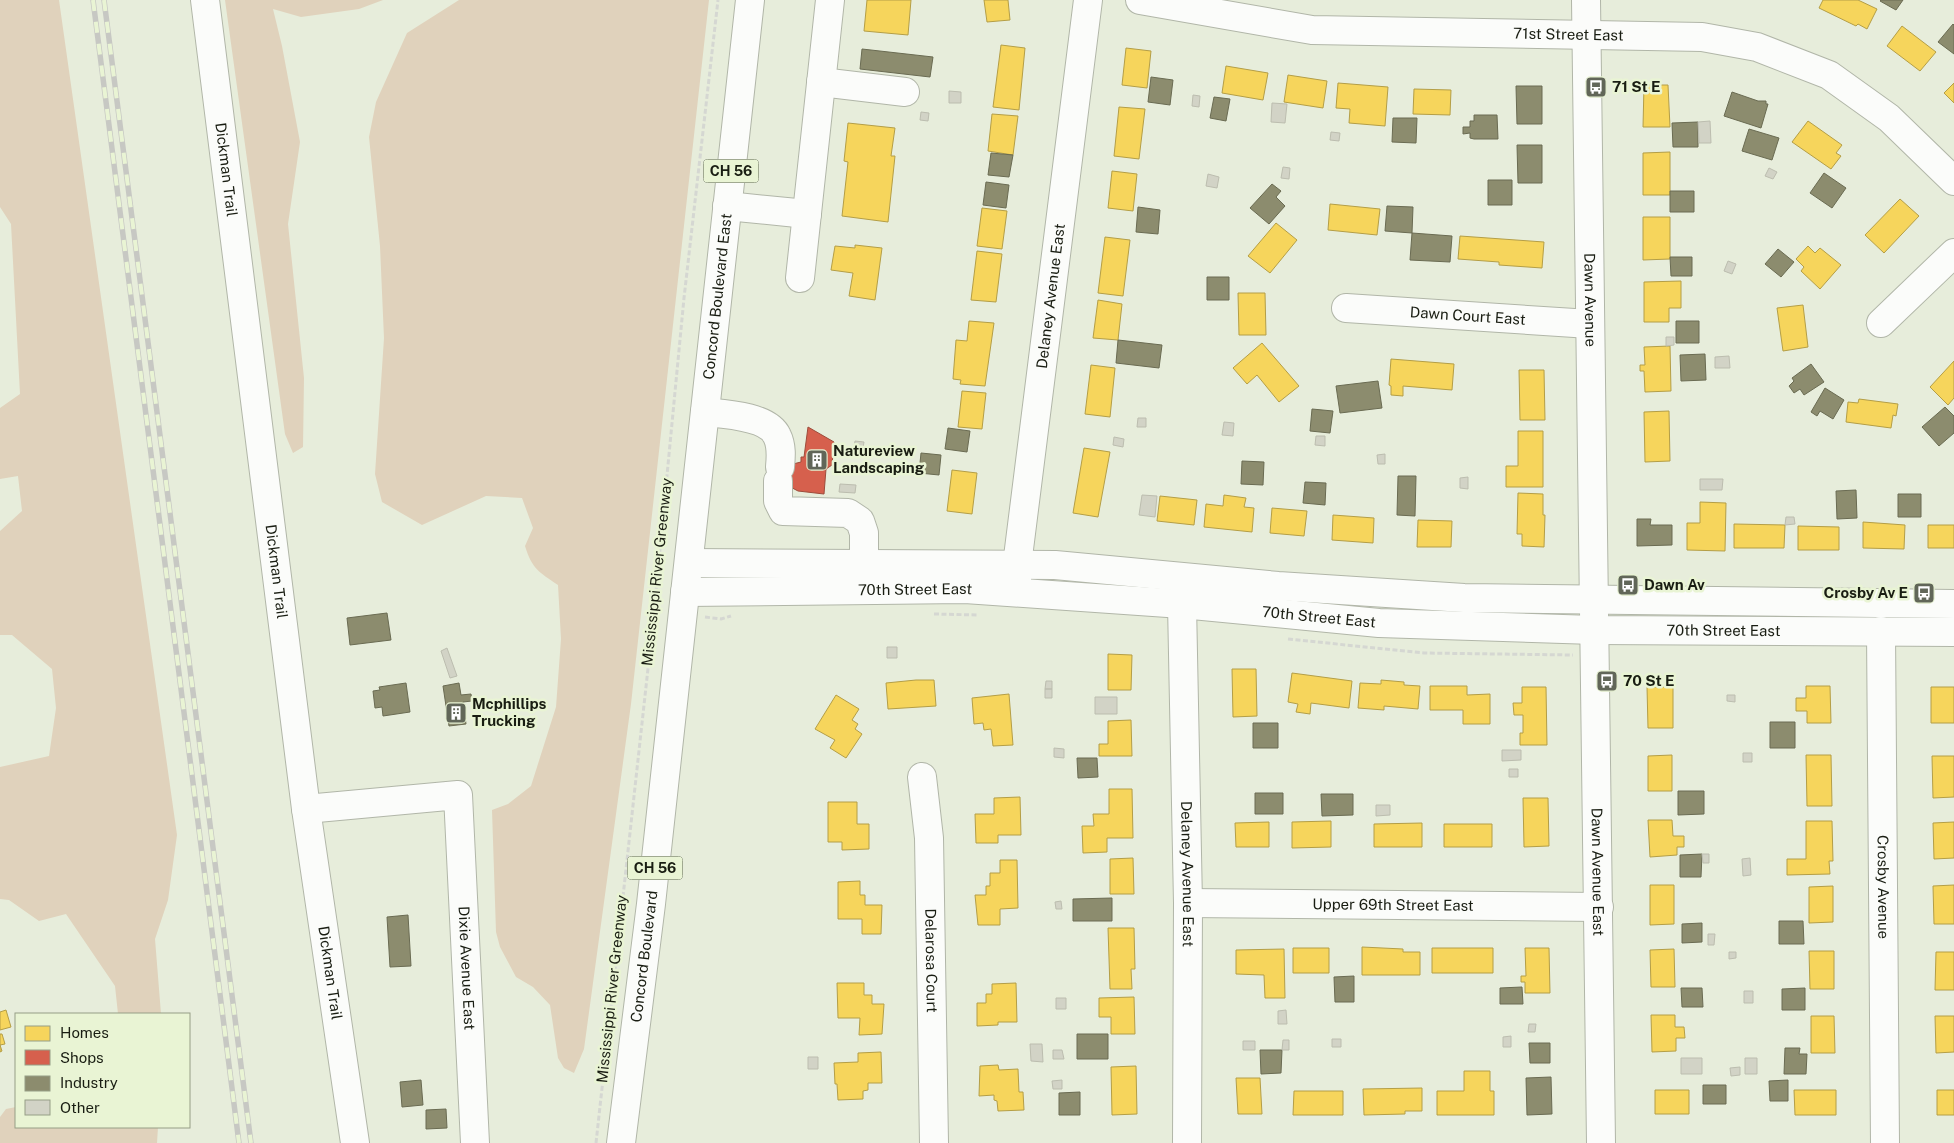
<svg xmlns="http://www.w3.org/2000/svg" width="1954" height="1143" viewBox="0 0 1954 1143" font-family="'Public Sans',sans-serif">
	<rect width="100%" height="100%" fill="#e7eddb"/>
	<!-- green -->
	<path fill="#e0d2bc" d="M0,0H59L177,835L168,900L155,939L161,1014H118L115,986L66,914L39,921L9,900L0,899V767L49,756L56,708L52,669L12,635H0V531L22,511L18,476L0,479V408L20,394L11,224L0,207Z
		M225,0H383L359,9L301,17L273,9L282,46L300,142L288,224L304,378L303,447L293,453L285,434Z
		M459,0H709L631,704L584,1049L574,1073L564,1068L558,1058L550,1005L533,987L516,977L500,947L496,932L492,810L508,804L531,786L556,707L561,639L558,585C539,572 532,569 525,546L533,528L522,498L486,496L422,525L382,502L375,474L384,338L380,246L369,137L376,102L407,33Z
		M16,1107V1127H158L157,1143H0V1117L6,1109Z"/>
	<!-- homes -->
	<path fill="#f6d55c" stroke="#b49e46" d="M867,0H911L908,35L864,31Z
		M984,0H1008L1010,20L987,22Z
		M1823,0H1858L1877,9L1867,29L1858,24L1856,26L1819,8Z
		M1902,26L1936,52L1920,71L1887,46Z
		M1001,45L1025,48L1019,110L993,107Z
		M1126,48L1151,51L1147,88L1122,85Z
		M1226,66L1268,73L1263,100L1222,93Z
		M1288,75L1327,81L1323,108L1284,102Z
		M1338,83L1388,87L1385,126L1349,123L1350,109L1336,108Z
		M1954,83V103L1944,93Z
		M1644,85H1668L1670,127H1643Z
		M1414,89L1451,90L1450,115L1413,114Z
		M1119,107L1145,109L1139,159L1114,156Z
		M992,114L1018,116L1013,155L988,151Z
		M1808,121L1842,145L1836,153L1841,156L1831,169L1792,142Z
		M848,123L895,128L891,156H895L888,222L842,216L848,162L844,161Z
		M1670,152V195H1643V153Z
		M1112,171L1137,174L1133,211L1108,208Z
		M1900,199L1919,216L1884,253L1865,235Z
		M1330,204L1380,209L1377,235L1328,230Z
		M982,208L1007,211L1002,249L977,246Z
		M1643,217H1670V259L1643,260Z
		M1276,223L1297,240L1270,273L1248,256Z
		M1460,236L1544,242L1542,268L1499,265V262L1458,259Z
		M1105,237L1130,240L1123,296L1098,293Z
		M855,245L882,248L875,300L849,296L853,273L831,270L835,246L855,248Z
		M1808,246L1815,253L1820,248L1841,265L1820,289L1801,271L1804,267L1796,259Z
		M977,251L1002,254L996,302L971,300Z
		M1681,281V308H1669V322H1644V282Z
		M1238,293H1265L1266,335H1239Z
		M1098,300L1122,304L1118,340L1093,338Z
		M1803,305L1808,347L1783,351L1777,308Z
		M969,321L994,323L985,386L960,384L961,380L953,379L956,340L967,341Z
		M1262,343L1299,386L1279,402L1257,375L1247,384L1233,368Z
		M1670,346L1671,391L1645,392L1644,371H1640V365H1645L1644,347Z
		M1391,359L1454,364L1452,390L1403,386V396L1391,395V386L1389,385Z
		M1954,361V398L1948,405L1930,387Z
		M1091,365L1115,368L1110,417L1085,414Z
		M1519,370H1544L1545,420H1520Z
		M962,391L986,393L982,429L958,427Z
		M1859,399L1898,404L1896,416L1893,415L1891,428L1846,422L1848,402L1858,403Z
		M1669,411L1670,461L1645,462L1644,412Z
		M1518,431H1543V487H1506V466H1518Z
		M1084,448L1110,452L1098,517L1073,513Z
		M952,470L977,473L972,514L947,511Z
		M1518,493L1543,494V515H1545L1544,547L1522,546V534H1517Z
		M1224,495L1246,498L1244,507L1254,508L1252,532L1204,527L1206,504L1223,506Z
		M1160,496L1197,500L1194,525L1157,521Z
		M1700,502L1726,503L1725,551L1687,550V523H1700Z
		M1272,508L1307,511L1304,536L1270,533Z
		M1333,515L1374,518L1373,543L1332,540Z
		M1418,520L1452,521L1451,547H1417Z
		M1863,522L1905,525L1904,549L1863,548Z
		M1734,524L1785,525L1784,548H1734Z
		M1928,525H1954V548H1928Z
		M1798,526L1839,527V550H1798Z
		M1108,654L1132,655L1131,690H1108Z
		M1232,669H1256L1257,716L1233,717Z
		M1292,673L1352,681L1349,708L1311,703L1310,714L1296,712L1298,704L1288,702Z
		M916,680H934L936,706L888,709L886,683Z
		M1381,680L1404,682V685L1420,686L1418,709L1384,706V710L1358,708L1360,683L1381,684Z
		M1430,686H1467V695L1490,694V724H1463V710H1430Z
		M1806,686H1830L1831,723H1807V711H1796V698H1806Z
		M1522,687H1546L1547,745H1520V733H1523V715H1514L1513,703H1522Z
		M1647,687H1673V728H1648Z
		M1931,687H1954V723H1931Z
		M1009,694L1013,745L993,746L991,729L984,730L983,723L974,724L972,698Z
		M836,695L859,709L852,720L858,724L855,729L862,734L846,758L830,748L835,740L815,729Z
		M1131,720L1132,756H1099V744H1108V721Z
		M1672,755V791H1648V756Z
		M1806,755H1831L1832,806H1807Z
		M1932,756H1954V797L1933,798Z
		M1109,789H1132L1133,838H1107V852L1083,853L1082,826H1094L1093,814H1109Z
		M1020,797L1021,835H998V843H976L975,814H994V798Z
		M1523,798H1548L1549,846L1524,847Z
		M828,802H857V824H869V849L842,850V842H828Z
		M1648,820H1672L1673,836H1684V847H1677V855L1650,857Z
		M1331,821V847L1292,848V822Z
		M1806,821H1832L1833,861H1829L1830,874L1787,875V859H1806Z
		M1269,822V847H1236L1235,823Z
		M1954,822V858L1934,859L1933,823Z
		M1422,823V847H1374V824Z
		M1444,824H1492V847H1444Z
		M1133,858L1134,894H1110V859Z
		M1000,860H1017L1018,908L1000,909V925H978L975,895H986V886H990V873H1000Z
		M860,881V895H865V905H882L881,934H862V919H838V882Z
		M1650,885H1674V924L1650,925Z
		M1954,885V924H1934L1933,886Z
		M1833,886V922L1809,923V887Z
		M1108,928H1134L1135,969H1131L1132,989H1110Z
		M1362,947L1403,949V952H1420V975H1362Z
		M1293,948H1329V973H1293Z
		M1432,948H1493V973H1432Z
		M1525,948H1549L1550,993H1525V982H1521V976H1526Z
		M1284,949L1285,998H1265L1264,975L1236,974V950Z
		M1674,949L1675,987H1651L1650,950Z
		M1809,951H1834V989H1810Z
		M1936,952H1954V990H1935Z
		M837,983H864V995H872V1004H884L882,1034L859,1035L860,1018H838Z
		M1016,983L1017,1022H998V1025L977,1026V1003H986V994H992V984Z
		M1134,997L1135,1034H1111V1017H1099V998Z
		M6,1010L11,1027L0,1030V1012Z
		M1651,1015H1675V1027H1684L1685,1038H1676V1051L1652,1052Z
		M1811,1016H1834L1835,1053H1811Z
		M1935,1016H1954V1052L1936,1053Z
		M0,1034H2L5,1044L0,1045L2,1051L0,1052Z
		M881,1052L882,1083H868V1090L863,1091V1099L838,1100L837,1084H835L834,1063L858,1062V1053Z
		M998,1065L999,1070L1018,1069L1019,1092H1023L1024,1110L998,1111L997,1101L994,1100V1095L979,1096L980,1066Z
		M1136,1066L1137,1114L1112,1115L1111,1067Z
		M1464,1071H1490V1091H1494V1115H1437V1091H1464Z
		M1236,1078H1260L1262,1114H1238Z
		M1422,1088V1111H1405V1114L1364,1115L1363,1089Z
		M1655,1090H1689V1114H1655Z
		M1794,1090H1836V1115H1795Z
		M1937,1090H1954V1115H1937Z
		M1294,1091H1343V1115H1293Z"/>
	<!-- shops -->
	<path fill="#d6604d" stroke="#9d4c3b" d="M808,427L834,442L832,465L826,469L824,494L798,491L768,475L769,470L801,462V457H804Z"/>
	<!-- industry -->
	<path fill="#8c8c6e" stroke="#6a6b52" d="M1881,0H1903L1896,10L1880,1Z
		M1953,24L1954,25V54L1938,42Z
		M862,49L933,57L930,77L860,69Z
		M1151,77L1173,80L1170,105L1148,102Z
		M1516,86H1542V124H1517Z
		M1732,92L1758,101H1766V104H1768L1761,128L1724,116Z
		M1214,97L1230,99L1226,121L1210,118Z
		M1474,115H1497L1498,139H1474L1470,138V133L1463,134V127H1470V121H1474Z
		M1393,118H1417L1416,143L1392,142Z
		M1698,122V147H1673L1672,123Z
		M1749,129L1779,138L1772,160L1742,151Z
		M1517,145H1542V183H1518Z
		M991,153L1013,155L1009,177L988,175Z
		M1824,173L1846,188L1832,208L1810,193Z
		M1488,180H1512V205H1488Z
		M986,182L1009,185L1006,208L983,205Z
		M1272,184L1281,191L1276,197L1285,206L1269,224L1250,208Z
		M1670,191H1694V212H1670Z
		M1387,206L1413,207L1412,233L1385,231Z
		M1138,207L1160,210L1158,234L1136,232Z
		M1412,233L1452,236L1450,262L1410,260Z
		M1778,249L1794,262L1781,277L1765,264Z
		M1670,257H1692V276H1671Z
		M1207,277H1229V300H1207Z
		M1676,321H1699V343H1676Z
		M1118,340L1162,345L1159,368L1116,363Z
		M1705,354L1706,380L1681,381L1680,355Z
		M1811,364L1824,382L1804,395L1800,389L1794,393L1789,386L1794,381L1792,378Z
		M1378,381L1382,408L1340,413L1336,386Z
		M1825,388L1844,400L1833,419L1820,411L1817,416L1811,412Z
		M1945,407L1954,416V433L1939,446L1922,427Z
		M1312,409L1333,411L1330,433L1310,431Z
		M948,428L970,431L967,452L945,449Z
		M921,453L941,455L939,475L919,473Z
		M1242,461L1264,462L1263,485L1241,484Z
		M1398,476H1416L1415,516L1397,515Z
		M1305,482L1326,483L1325,505L1303,503Z
		M1856,490L1857,518L1837,519L1836,491Z
		M1898,494H1921V517H1898Z
		M1637,519H1651L1650,525H1672V545L1637,546Z
		M387,613L391,640L350,645L347,618Z
		M406,683L410,712L383,716L382,707L375,708L373,691L380,690L379,687Z
		M459,683L461,695L471,694L472,701L463,702L466,724L449,726L443,686Z
		M1770,722H1795V748H1770Z
		M1253,723H1278V748H1253Z
		M1077,758H1097L1098,777L1078,778Z
		M1678,791H1704V814L1678,815Z
		M1255,793H1283V814H1255Z
		M1321,794H1353V815L1322,816Z
		M1702,854L1701,877H1680V855Z
		M1112,898V921H1073V899Z
		M408,915L411,966L390,967L387,917Z
		M1779,921H1803L1804,944H1779Z
		M1702,923V942L1682,943V924Z
		M1354,976V1002H1335L1334,977Z
		M1522,987L1523,1004H1500V988Z
		M1681,988H1702L1703,1007H1682Z
		M1805,988V1010H1782V989Z
		M1077,1034H1108V1059H1077Z
		M1529,1043H1550V1063H1530Z
		M1785,1048H1800L1799,1054H1807L1806,1074H1784Z
		M1260,1050H1282L1281,1073L1261,1074Z
		M1551,1077L1552,1114L1527,1115L1526,1078Z
		M421,1080L423,1105L402,1107L400,1082Z
		M1788,1080V1101H1770L1769,1081Z
		M1703,1085H1726V1104H1703Z
		M1080,1092V1115H1059V1093Z
		M446,1109L447,1128L426,1129V1110Z"/>
	<!-- building -->
	<path fill="#d2d3c6" stroke="#bcbdaf" d="M949,91L961,92V103H949Z
		M1193,95L1200,96L1199,107L1192,106Z
		M1272,103L1287,104L1285,123L1271,122Z
		M921,112L929,113L928,121L920,120Z
		M1710,121L1711,143H1699L1698,122Z
		M1331,132L1340,133L1339,141L1330,140Z
		M1283,167L1290,168L1289,179L1281,178Z
		M1769,168L1777,172L1773,179L1765,176Z
		M1208,174L1219,177L1217,188L1206,186Z
		M1728,261L1736,264L1732,274L1724,271Z
		M1666,337H1674V345L1666,346Z
		M1729,356L1730,368H1715V357Z
		M1138,418H1146V427H1137Z
		M1224,422L1234,423L1233,436L1222,435Z
		M1316,436H1325V446L1315,445Z
		M1114,437L1124,439L1123,447L1113,445Z
		M855,441L864,442L863,448L854,447Z
		M1385,454V464H1378L1377,455Z
		M1468,477V489L1460,488V478Z
		M1700,479H1723L1722,490H1700Z
		M840,484L856,485L855,493L839,492Z
		M1142,495L1157,496L1155,517L1139,515Z
		M1786,517H1794L1795,524L1785,525Z
		M887,647H897V658H887Z
		M447,648L457,676L450,678L441,651Z
		M1046,681H1052V689H1045Z
		M1045,689H1052V698H1045Z
		M1727,695H1735V702L1727,701Z
		M1095,697H1117V714H1095Z
		M1054,748L1064,749V758L1054,757Z
		M1502,750H1521V760L1502,761Z
		M1743,753H1752V762H1743Z
		M1509,769H1518V777H1509Z
		M1376,805H1390V815L1376,816Z
		M1702,854H1709V863H1703Z
		M1750,858L1751,875L1743,876L1742,859Z
		M1061,901L1062,909H1056L1055,902Z
		M1708,934H1715L1714,945H1708Z
		M1729,952H1736V958L1729,959Z
		M1744,991H1753V1003H1744Z
		M1056,998H1066V1009H1056Z
		M1286,1010L1287,1024H1278V1011Z
		M1529,1024H1536L1535,1032H1528Z
		M1511,1036V1047H1503V1037Z
		M1332,1039H1341V1047H1332Z
		M1283,1040H1289V1050H1282Z
		M1243,1041H1255V1050H1243Z
		M1030,1044H1042L1043,1062L1031,1061Z
		M1053,1050H1062L1064,1059H1053Z
		M808,1057H818V1069H808Z
		M1681,1058H1702V1074H1681Z
		M1745,1058H1757V1074H1745Z
		M1740,1067V1075L1731,1076L1730,1068Z
		M1062,1080V1089H1053L1052,1081Z"/>
	<g fill="none" stroke-linecap="round" stroke-linejoin="round">
		<!-- minor casing -->
		<g stroke="#b1b6a8" stroke-width="30">
			<g id="minor">
				<path id="s1" d="M205,0L306,809L355,1143"/>
				<path id="s2" d="M1140,0L1312,30L1702,37L1757,47L1829,75L1889,118L1954,181"/>
				<path id="s3" d="M1586,0L1601,1143"/>
				<path d="M821,82L905,92"/>
				<path d="M727,206L807,214"/>
				<path d="M800,278L830,0"/>
				<path id="s4" d="M1346,308L1590,324"/>
				<path d="M1881,323L1954,253"/>
				<path d="M705,412C724,414 768,416 777,436C782,446 781,457 780,467"/>
				<path d="M778,481V501L783,511L848,513L860,521L864,533V588"/>
				<path id="s5" d="M1017,589V565L1088,0"/>
				<path id="s6" d="M1182,604L1188,903L1187,1143"/>
				<path id="s7" d="M1881,631L1885,1143"/>
				<path id="s8" d="M922,777L929,838L934,1143"/>
				<path id="s9" d="M306,809L458,795L475,1143"/>
				<path id="s10" d="M1188,903L1599,907"/>
			</g>
		</g>
		<!-- major casing -->
		<g stroke="#b1b6a8" stroke-width="30">
			<g id="major">
				<path d="M689,563L1055,565L1278,586L1464,598L1954,604"/>
				<path id="s11" d="M685,592L965,589L1182,604L1379,623L1594,630L1954,632"/>
				<path id="s12" d="M621,1143L651,904L750,0"/>
			</g>
		</g>
		<!-- path -->
		<path stroke="#d5d7d2" stroke-width="3" stroke-dasharray="5 2.5" stroke-linecap="butt" d="M654,613L661,614
			M934,614L978,615
			M705,617L721,619L731,616
			M1288,639L1424,653L1573,655
			M596,1143L652,632L684,298L718,0"/>
		<!-- minor -->
		<use href="#minor" stroke="#fbfcfa" stroke-width="28"/>
		<!-- major -->
		<use href="#major" stroke="#fbfcfa" stroke-width="28"/>
		<!-- rail casing -->
		<g stroke="#c7c8c3" stroke-width="5.5">
			<path id="rail" d="M93,0L239,1143
				M104,0L251,1143"/>
		</g>
		<!-- rail -->
		<use href="#rail" stroke="#e9f4d4" stroke-width="4" stroke-dasharray="11" stroke-linecap="butt"/>
	</g>
	<!-- icons -->
	<defs>
		<g id="bus-square" transform="scale(1.125)"><rect x="-9" y="-9" width="18" height="18" rx="4" fill="#616658" stroke="#e9f4d4"/><path d="M-5-6H5V4H4V6H2V4H-2V6H-4V4H-5ZM-3.5-4V0h7V-4ZM-3.5 1.2v1.5H-2V1.2ZM2 1.2v1.5H3.5V1.2Z" fill="#fff"/></g>
		<g id="building-square" transform="scale(1.125)"><rect x="-9" y="-9" width="18" height="18" rx="4" fill="#616658" stroke="#e9f4d4"/><path d="M-4-6H4V6H1V3H-1V6H-4ZM-2.5-4.3h1.7v1.8h-1.7ZM.8-4.3h1.7v1.8H.8ZM-2.5-1h1.7V.8h-1.7ZM.8-1h1.7V.8H.8Z" fill="#fff"/></g>
	</defs>
	<g fill-rule="evenodd">
		<use href="#bus-square" x="1596" y="87"/>
		<use href="#building-square" x="817" y="460"/>
		<use href="#bus-square" x="1628" y="585"/>
		<use href="#bus-square" x="1924" y="593"/>
		<use href="#bus-square" x="1607" y="681"/>
		<use href="#building-square" x="456" y="713"/>
	</g>
	<g text-anchor="middle" stroke-width="5" stroke-linejoin="round" paint-order="stroke">
		<!-- shield labels -->
		<g fill="#e9f4d4" stroke="#575e4c" stroke-width="1">
			<rect x="703.5" y="159.5" width="55" height="23" rx="4"/>
			<rect x="627.5" y="856.5" width="55" height="23" rx="4"/>
		</g>
		<g font-size="14" font-weight="bold" fill="#191d12">
			<text x="731" y="176">CH 56</text>
			<text x="655" y="873">CH 56</text>
		</g>
		<!-- street labels -->
		<g font-size="15" fill="#191d12" stroke="#e9f4d4">
			<text dy="5" stroke="none"><textPath href="#s2" startOffset="431">71st Street East</textPath></text>
			<text dy="5" stroke="none"><textPath href="#s1" startOffset="171">Dickman Trail</textPath></text>
			<text dy="5" stroke="none"><textPath href="#s12" startOffset="852">Concord Boulevard East</textPath></text>
			<text dy="5" stroke="none"><textPath href="#s5" startOffset="295">Delaney Avenue East</textPath></text>
			<text dy="5" stroke="none"><textPath href="#s3" startOffset="300">Dawn Avenue</textPath></text>
			<text dy="5" stroke="none"><textPath href="#s4" startOffset="122">Dawn Court East</textPath></text>
			<text dy="5" stroke="none"><textPath href="#s1" startOffset="576">Dickman Trail</textPath></text>
			<text transform="translate(657 572) rotate(-84)" y="5">Mississippi River Greenway</text>
			<text dy="5" stroke="none"><textPath href="#s11" startOffset="230">70th Street East</textPath></text>
			<text dy="5" stroke="none"><textPath href="#s11" startOffset="635">70th Street East</textPath></text>
			<text dy="5" stroke="none"><textPath href="#s11" startOffset="1040">70th Street East</textPath></text>
			<text dy="5" stroke="none"><textPath href="#s3" startOffset="872">Dawn Avenue East</textPath></text>
			<text dy="5" stroke="none"><textPath href="#s6" startOffset="270">Delaney Avenue East</textPath></text>
			<text dy="5" stroke="none"><textPath href="#s7" startOffset="256">Crosby Avenue</textPath></text>
			<text dy="5" stroke="none"><textPath href="#s10" startOffset="205">Upper 69th Street East</textPath></text>
			<text dy="5" stroke="none"><textPath href="#s12" startOffset="188">Concord Boulevard</textPath></text>
			<text dy="5" stroke="none"><textPath href="#s8" startOffset="184">Delarosa Court</textPath></text>
			<text dy="5" stroke="none"><textPath href="#s9" startOffset="326">Dixie Avenue East</textPath></text>
			<text dy="5" stroke="none"><textPath href="#s1" startOffset="981">Dickman Trail</textPath></text>
			<text transform="translate(612 989) rotate(-84)" y="5">Mississippi River Greenway</text>
		</g>
		<!-- poi labels -->
		<g font-size="15" font-weight="bold" fill="#191d12" stroke="#e9f4d4" text-anchor="start">
			<text x="1612" y="92">71 St E</text>
			<text x="833" y="456">Natureview<tspan x="833" dy="17">Landscaping</tspan></text>
			<text x="1644" y="590">Dawn Av</text>
			<text x="1908" y="598" text-anchor="end">Crosby Av E</text>
			<text x="1623" y="686">70 St E</text>
			<text x="472" y="709">Mcphillips<tspan x="472" dy="17">Trucking</tspan></text>
		</g>
	</g>
	<!-- legend -->
	<rect x="15" y="1013" width="175" height="115" fill="#e9f4d4" stroke="#969e86"/>
	<rect x="25" y="1026" width="25" height="15" fill="#f6d55c" stroke="#969e86"/>
	<text x="60" y="1038" font-size="15" fill="#191d12">Homes</text>
	<rect x="25" y="1050" width="25" height="15" fill="#d6604d" stroke="#969e86"/>
	<text x="60" y="1063" font-size="15" fill="#191d12">Shops</text>
	<rect x="25" y="1076" width="25" height="15" fill="#8c8c6e" stroke="#969e86"/>
	<text x="60" y="1088" font-size="15" fill="#191d12">Industry</text>
	<rect x="25" y="1100" width="25" height="15" fill="#d2d3c6" stroke="#969e86"/>
	<text x="60" y="1113" font-size="15" fill="#191d12">Other</text>
</svg>
